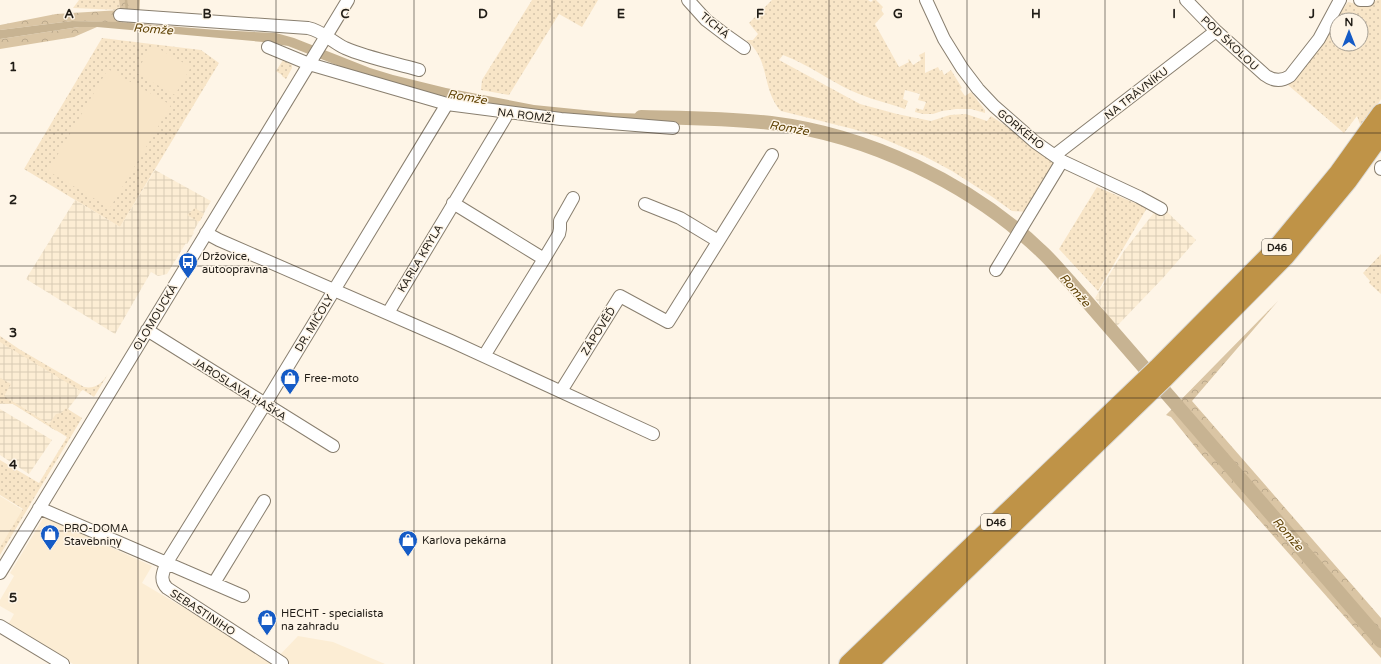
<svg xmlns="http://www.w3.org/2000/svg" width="1381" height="664" viewBox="0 0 1381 664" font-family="'Varela Round',sans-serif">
	<defs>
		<pattern id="industrial-grid" width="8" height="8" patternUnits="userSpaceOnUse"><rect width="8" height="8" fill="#fcedd4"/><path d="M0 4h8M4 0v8" fill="none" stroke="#d8cbb5"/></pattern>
		<pattern id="green-dots" width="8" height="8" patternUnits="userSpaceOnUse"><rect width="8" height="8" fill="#f8e5c7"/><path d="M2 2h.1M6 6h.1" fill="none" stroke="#d4c4aa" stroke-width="1.8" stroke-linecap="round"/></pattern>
		<pattern id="forest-crowns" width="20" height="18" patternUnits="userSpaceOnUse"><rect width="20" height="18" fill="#dac5a4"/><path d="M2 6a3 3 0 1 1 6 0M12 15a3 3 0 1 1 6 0" fill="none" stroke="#bba98c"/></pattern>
	</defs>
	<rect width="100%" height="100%" fill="#fef5e7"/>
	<!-- built -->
	<path fill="#fcedd4" d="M0,496L23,510L0,547Z
		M44,517L152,566L142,583L274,661L298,636L333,642L385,664H73L8,625L14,614L0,606V600L14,576L10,573Z"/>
	<!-- industrial -->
	<path fill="url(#industrial-grid)" d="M155,170L211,201L193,232L194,233L187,244L186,243L167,274L158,276L151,272L115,334L26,279L75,200L120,227Z
		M1160,205L1196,240L1163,278L1116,327L1095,298L1124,251Z
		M0,339L83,389L68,409L69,410L56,431L13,404H0Z
		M0,409L52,440L29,474L0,455Z"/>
	<!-- green -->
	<path fill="url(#green-dots)" fill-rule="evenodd" d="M79,0H119L120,10L73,8Z
		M532,0H598L582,27L559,14L509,95L481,90L482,80Z
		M772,0H868L871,2L873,0H876L883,7L881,10L884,14L875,24L899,67L909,62L908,60L909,59L913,65L921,60L919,55L925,52V73L938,67L940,71L942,70L944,75L951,70L962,88L960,89L965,96L971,92L985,110V113L971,109H956L942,111L933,114H923L915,112L916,108L923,110L926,102L918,100L920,94L905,90L903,99L908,101L905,109C888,103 869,99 852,91C828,80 808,64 783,55L779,60L860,104L897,114L931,121L950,115L966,114L987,121L991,116L1026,139L1055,161L1028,212L1012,211L991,196L952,171L924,156L879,137L853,129L781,111C761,89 771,60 746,40H753L758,34L749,23Z
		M1377,0H1381V99L1362,130L1357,116L1344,133L1288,85L1348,2L1364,6ZM1337,20H1361V44H1337Z
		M102,38L201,50L219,63L120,227L24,169Z
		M283,60L292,65V68L286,79L282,76V75L276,71Z
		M1097,187L1147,208L1098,291L1059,249Z
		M195,208L204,214L200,221H197L187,215Z
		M1381,254V294L1369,283L1370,281L1363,273Z
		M0,336L19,349L84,387C96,389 102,383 108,374L94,397L83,390L81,391L0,342Z
		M0,378L11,384L4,396L49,424L56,414L61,413L66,408L82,418L0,555V547L23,509L0,495V460L39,483L67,437L13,404L0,403Z"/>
	<!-- forest -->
	<path fill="url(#forest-crowns)" d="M119,0H140L139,23L72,21L0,30V25L56,14L120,10Z
		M79,27H97L74,37L0,49V39Z
		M1278,301L1192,401L1381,618V658L1201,454L1171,417L1166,415Z"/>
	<!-- pitch -->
	<path fill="#f8e5c7" d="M152,45L191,67L175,95L136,73Z
		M108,69L171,105L110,208L48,171Z"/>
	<!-- water -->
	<path fill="#c7b392" d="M72,21L118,22L217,30L276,33L294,38L370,68L393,75L446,88L534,105L614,113L658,114V122L540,113L451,98L373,78L339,66L288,46L263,42L97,27H79L0,39V30Z"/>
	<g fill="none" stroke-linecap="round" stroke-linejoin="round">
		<!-- stream -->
		<path stroke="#c7b392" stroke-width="2.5" d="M126,0L127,11"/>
		<!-- river -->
		<path stroke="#c7b392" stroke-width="14" d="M641,117C684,118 728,118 771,123C868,135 970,183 1041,251C1051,260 1060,271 1070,282L1381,641"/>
		<!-- minor casing -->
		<g stroke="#897f6f" stroke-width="14">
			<path id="minor" d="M688,0L706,20L727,36L744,48
				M926,0L944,39L962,68L978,89L994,106L1035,142L1062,161L1139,197L1161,209
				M1186,0L1216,31L1265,75C1273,81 1281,82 1290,76L1319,39L1340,0
				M1360,0H1368
				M120,15L308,28C323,31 332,42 345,48C368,58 395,63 419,70
				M268,47L309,64L447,104L561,119L673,128
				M1055,155L1216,31
				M1381,167V169
				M453,203L544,259L484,356
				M645,204L680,218L718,241
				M206,233L219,240L451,341L653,434
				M544,259L559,234L560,229V221L573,198
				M996,270L1062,161
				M388,313L505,118L507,112
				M147,330L333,446
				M561,391L620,296L668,322L772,155
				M39,508L243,596
				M0,573L348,0
				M214,583L264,501
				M0,626L63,664
				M282,663L167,588C159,580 163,572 167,562L265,404L447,104"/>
		</g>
		<!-- highway casing -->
		<g stroke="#dbdbda" stroke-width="20">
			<path id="highway" d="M848,664L1157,368L1276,248L1338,173L1381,113
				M869,664L1165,378L1285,257L1348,181L1381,135"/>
		</g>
		<!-- minor -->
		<use href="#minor" stroke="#fff" stroke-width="12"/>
		<!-- highway -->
		<use href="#highway" stroke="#bf9347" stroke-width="18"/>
	</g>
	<!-- grid -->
	<path fill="none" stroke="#201c16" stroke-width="1" stroke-opacity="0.55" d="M138,0V664M276,0V664M414,0V664M552,0V664M690,0V664M829,0V664M967,0V664M1105,0V664M1243,0V664M0,133H1381M0,266H1381M0,398H1381M0,531H1381"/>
	<!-- icons -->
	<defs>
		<g id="bus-pin" transform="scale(1)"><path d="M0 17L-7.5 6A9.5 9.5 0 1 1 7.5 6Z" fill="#155bc6" stroke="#fef5e7"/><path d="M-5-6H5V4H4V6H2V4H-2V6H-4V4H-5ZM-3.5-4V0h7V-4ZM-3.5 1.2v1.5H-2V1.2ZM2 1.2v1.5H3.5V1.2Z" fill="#fff"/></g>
		<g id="shop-pin" transform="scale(1)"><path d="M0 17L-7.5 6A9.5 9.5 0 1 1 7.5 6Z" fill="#155bc6" stroke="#fef5e7"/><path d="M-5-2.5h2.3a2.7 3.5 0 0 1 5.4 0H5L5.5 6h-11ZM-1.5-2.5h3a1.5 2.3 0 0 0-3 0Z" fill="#fff"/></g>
	</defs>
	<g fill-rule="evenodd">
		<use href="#bus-pin" x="188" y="262"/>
		<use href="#shop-pin" x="290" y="378"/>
		<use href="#shop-pin" x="50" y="534"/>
		<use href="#shop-pin" x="408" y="540"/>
		<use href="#shop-pin" x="267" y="619"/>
	</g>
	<g text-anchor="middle" stroke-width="3" stroke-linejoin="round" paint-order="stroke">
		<!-- shield labels -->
		<g fill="#fef5e7" stroke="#635d55" stroke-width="1">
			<rect x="1262" y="239" width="30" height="16" rx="3"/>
			<rect x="981" y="514" width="30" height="16" rx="3"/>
		</g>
		<g font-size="10" font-weight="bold" fill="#201c16">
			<text x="1277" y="251">D46</text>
			<text x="996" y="526">D46</text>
		</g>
		<!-- street labels -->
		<g font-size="11" fill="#201c16" stroke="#fef5e7">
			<text transform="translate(715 25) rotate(40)" y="4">TICHÁ</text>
			<text transform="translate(1230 43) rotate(43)" y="4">POD ŠKOLOU</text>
			<text transform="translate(1136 93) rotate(-38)" y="4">NA TRÁVNÍKU</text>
			<text transform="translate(526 115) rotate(7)" y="4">NA ROMŽI</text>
			<text transform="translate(1021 129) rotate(39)" y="4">GORKÉHO</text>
			<text transform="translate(420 258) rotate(-59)" y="4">KARLA KRYLA</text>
			<text transform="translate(155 317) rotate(-59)" y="4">OLOMOUCKÁ</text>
			<text transform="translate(314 323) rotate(-59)" y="4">DR. MIČOLY</text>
			<text transform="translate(598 331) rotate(-58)" y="4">ZÁPOVĚĎ</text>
			<text transform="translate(240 389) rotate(32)" y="4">JAROSLAVA HAŠKA</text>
			<text transform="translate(203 612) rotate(33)" y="4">SEBASTINIHO</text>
		</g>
		<!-- poi labels -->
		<g font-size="11" fill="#201c16" stroke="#fef5e7" text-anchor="start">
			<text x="202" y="260">Držovice,<tspan x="202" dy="13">autoopravna</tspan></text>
			<text x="304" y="382">Free-moto</text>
			<text x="64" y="532">PRO-DOMA<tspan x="64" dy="13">Stavebniny</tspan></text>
			<text x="422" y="544">Karlova pekárna</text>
			<text x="281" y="617">HECHT - specialista<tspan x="281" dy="13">na zahradu</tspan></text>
		</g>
		<!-- water labels -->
		<g font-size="12" font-style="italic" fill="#614509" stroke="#fef5e7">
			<text transform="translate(153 29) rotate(4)" y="4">Romže</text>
			<text transform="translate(467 97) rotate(10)" y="4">Romže</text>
			<text transform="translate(789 128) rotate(10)" y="4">Romže</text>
			<text transform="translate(1075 290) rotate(49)" y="4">Romže</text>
			<text transform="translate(1288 534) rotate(49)" y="4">Romže</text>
		</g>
	</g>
	<g font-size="13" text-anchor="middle" font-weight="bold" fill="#201c16" stroke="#fef5e7" stroke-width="3" stroke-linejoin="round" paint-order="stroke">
		<text x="69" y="18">A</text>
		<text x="207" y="18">B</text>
		<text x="345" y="18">C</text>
		<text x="483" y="18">D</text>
		<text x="621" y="18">E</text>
		<text x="760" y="18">F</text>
		<text x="898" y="18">G</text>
		<text x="1036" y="18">H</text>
		<text x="1174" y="18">I</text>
		<text x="1312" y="18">J</text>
		<text x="13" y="71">1</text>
		<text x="13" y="204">2</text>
		<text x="13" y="337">3</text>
		<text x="13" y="469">4</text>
		<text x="13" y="602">5</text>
	</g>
	<!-- north arrow -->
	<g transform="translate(1349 32)"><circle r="19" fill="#fef5e7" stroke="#a59e93"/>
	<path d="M0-3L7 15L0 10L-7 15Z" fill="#155bc6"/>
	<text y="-6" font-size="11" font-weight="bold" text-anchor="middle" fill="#201c16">N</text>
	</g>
</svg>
